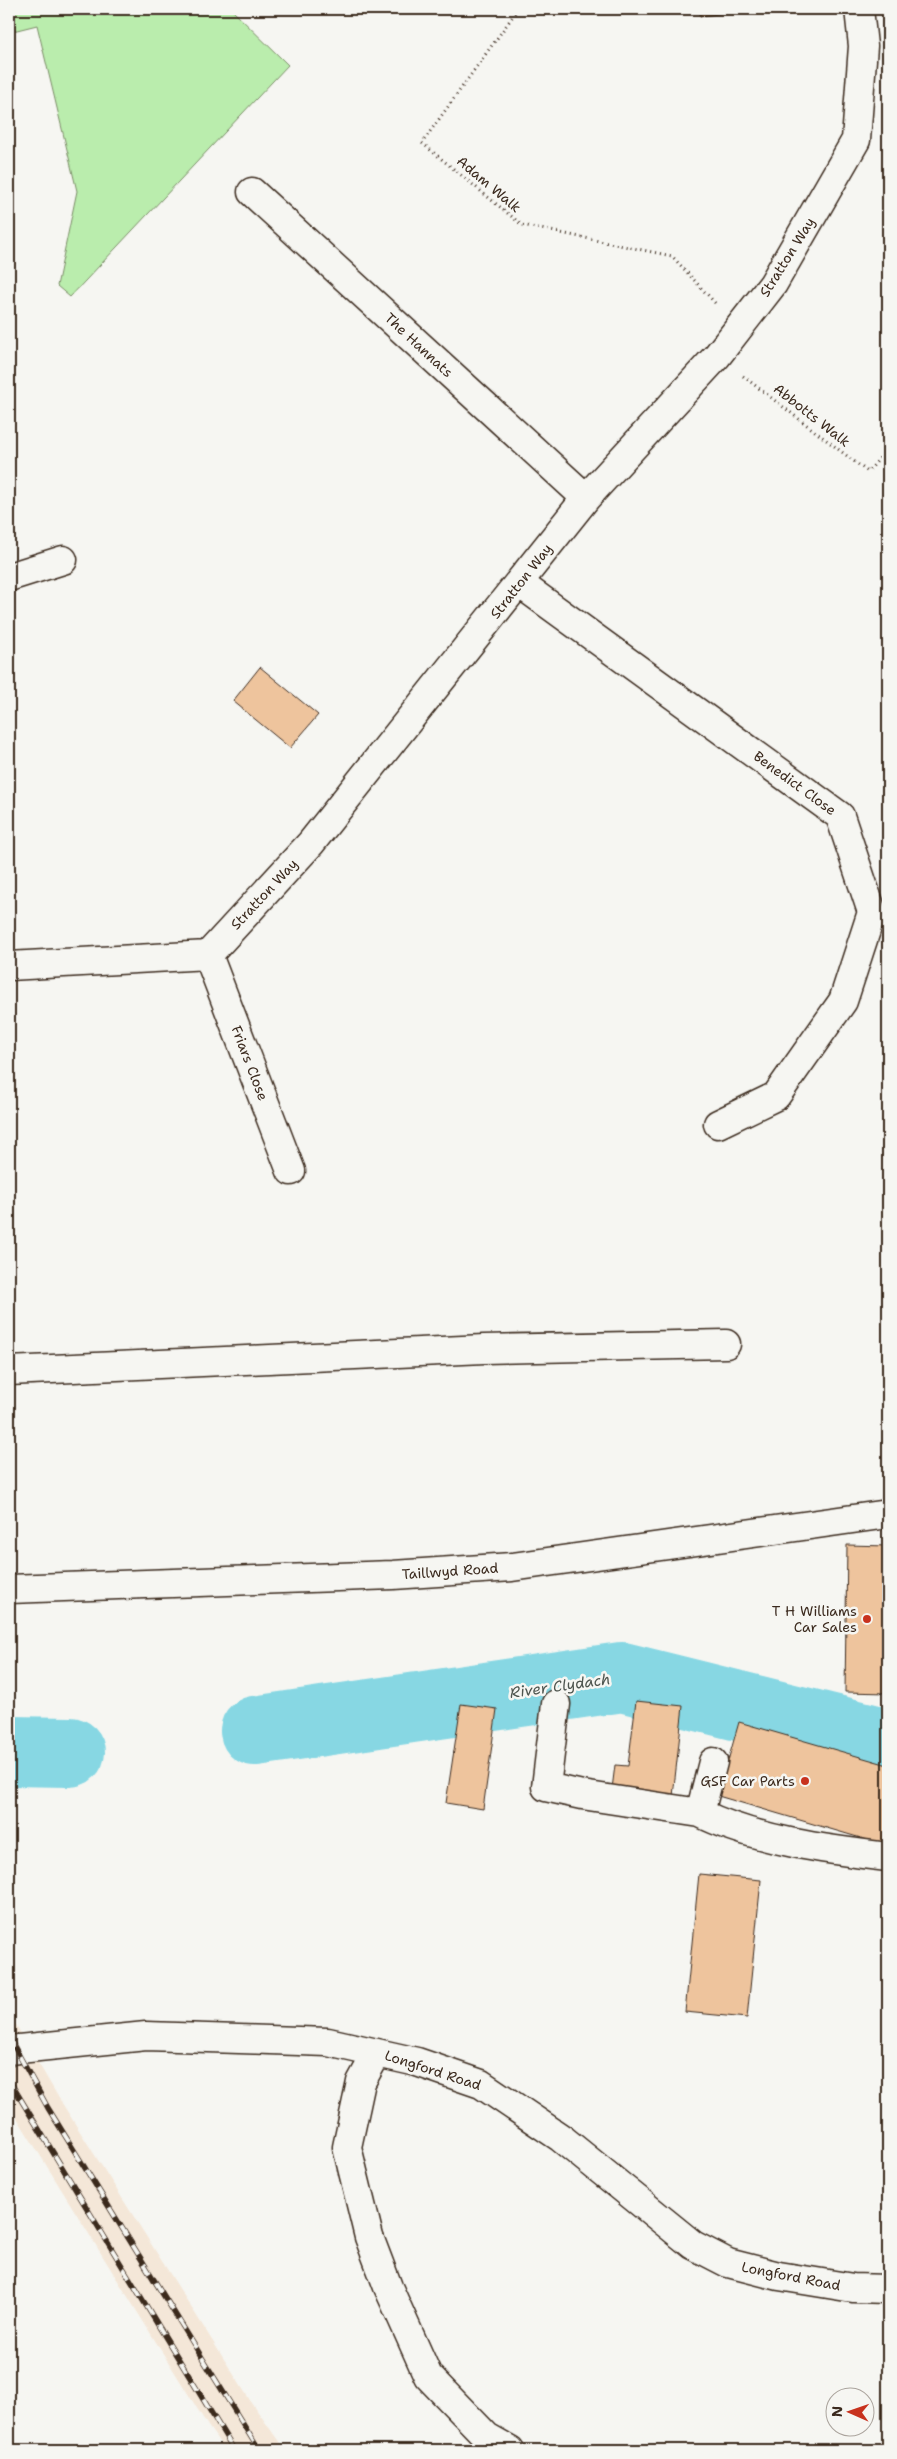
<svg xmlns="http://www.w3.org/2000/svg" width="897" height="2459" viewBox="0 0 897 2459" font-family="'Shantell Sans',sans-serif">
	<rect width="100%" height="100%" fill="#f6f6f2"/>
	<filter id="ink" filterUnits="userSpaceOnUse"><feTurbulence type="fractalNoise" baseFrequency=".02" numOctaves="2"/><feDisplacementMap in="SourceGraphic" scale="10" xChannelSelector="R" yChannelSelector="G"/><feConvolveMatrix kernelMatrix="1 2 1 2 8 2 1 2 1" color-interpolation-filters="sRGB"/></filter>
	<g filter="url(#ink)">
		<!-- built -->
		<path fill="#f4e7d8" d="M9,2013L60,2100L253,2405L285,2450H225L208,2426L9,2105Z"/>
		<!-- green -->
		<path fill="#baedad" stroke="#7a8c66" d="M9,9H231L288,65L70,297L57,286L77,191L37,25L13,31L9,28Z"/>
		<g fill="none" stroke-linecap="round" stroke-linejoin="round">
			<!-- river -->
			<path stroke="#87d7e3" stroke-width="70" d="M255,1731L622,1677L888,1743
				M9,1751L70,1752"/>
		</g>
		<!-- building -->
		<path fill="#eec49d" stroke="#3b2a1e" d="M700,9H766L700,16Z
			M260,667L318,715L290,748L233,701Z
			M847,1545L888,1546V1693L845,1692Z
			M636,1701L683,1706L673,1796L612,1789L615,1765L628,1766Z
			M461,1704L497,1709L483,1809L446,1803Z
			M739,1722L888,1765V1846L718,1796Z
			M699,1874L761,1880L747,2018L685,2012Z"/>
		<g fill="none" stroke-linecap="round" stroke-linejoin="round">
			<!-- minor casing -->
			<g stroke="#3b2a1e" stroke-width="31">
				<path id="minor" d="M252,192L586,498
					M9,577L63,560
					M519,583L840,816L872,912L843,1001L776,1096L718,1124
					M208,955L291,1171
					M9,966L208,955L311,843L586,498L717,356L773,284L856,140L863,46L859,9
					M9,1371L484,1349L726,1344
					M9,1589L393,1575L512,1567L888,1514
					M556,1704L546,1787L582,1795L700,1813
					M713,1762L700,1813C754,1840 828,1850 888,1857
					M9,2050L146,2036L328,2042L417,2062L481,2084L561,2138L693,2245L728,2263L779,2276L853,2288L888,2289
					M377,2053L361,2082L347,2147L369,2237L388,2287L428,2376L487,2437L510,2450"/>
			</g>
			<!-- path -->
			<path stroke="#3b2a1e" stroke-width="3" stroke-dasharray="1 4" stroke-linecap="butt" d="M518,9L422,143L522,225L672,256L716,304
				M743,376L868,472L888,448"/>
			<!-- minor -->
			<use href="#minor" stroke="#f6f6f2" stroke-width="28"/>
			<!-- rail casing -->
			<g stroke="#3b2a1e" stroke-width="5.5">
				<path id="rail" d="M9,2037L48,2108L259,2450
					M9,2080L234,2450"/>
			</g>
			<!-- rail -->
			<use href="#rail" stroke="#f6f6f2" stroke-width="4" stroke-dasharray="11" stroke-linecap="butt"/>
		</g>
	</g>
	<!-- markers -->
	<g fill="#c8321e" stroke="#f6f6f2" stroke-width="2">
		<circle cx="867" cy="1619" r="5"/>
		<circle cx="805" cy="1781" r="5"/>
	</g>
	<g text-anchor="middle" stroke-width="5" stroke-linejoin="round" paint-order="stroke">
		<!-- street labels -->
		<g font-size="14" fill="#3b2a1e" stroke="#f6f6f2">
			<text transform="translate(489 184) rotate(40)" y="5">Adam Walk</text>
			<text transform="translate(787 257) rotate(-58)" y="5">Stratton Way</text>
			<text transform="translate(419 345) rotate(43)" y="5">The Hannats</text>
			<text transform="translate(812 415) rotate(38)" y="5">Abbotts Walk</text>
			<text transform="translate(521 581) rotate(-52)" y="5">Stratton Way</text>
			<text transform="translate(795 783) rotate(36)" y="5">Benedict Close</text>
			<text transform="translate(264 894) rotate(-47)" y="5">Stratton Way</text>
			<text transform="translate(250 1063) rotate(69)" y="5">Friars Close</text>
			<text transform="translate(450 1571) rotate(-4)" y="5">Taillwyd Road</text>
			<text transform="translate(433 2070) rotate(18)" y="5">Longford Road</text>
			<text transform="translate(791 2276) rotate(11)" y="5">Longford Road</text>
		</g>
		<!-- poi labels -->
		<g font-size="14" fill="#3b2a1e" stroke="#f6f6f2" text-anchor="end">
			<text x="857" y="1616">T H Williams<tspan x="857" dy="16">Car Sales</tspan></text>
			<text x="795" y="1786">GSF Car Parts</text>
		</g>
		<!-- water labels -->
		<g font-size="15" font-style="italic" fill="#4e554f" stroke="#f6f6f2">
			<text transform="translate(560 1686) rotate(-8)" y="5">River Clydach</text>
		</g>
	</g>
	<!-- margin -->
	<rect width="897" height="2459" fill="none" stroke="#f6f6f2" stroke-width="30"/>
	<rect x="15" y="15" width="867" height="2429" fill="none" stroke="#3b2a1e" stroke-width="2" filter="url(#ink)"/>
	<!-- north arrow -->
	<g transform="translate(850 2412) rotate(272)"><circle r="24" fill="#f6f6f2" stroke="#aba49d"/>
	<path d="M0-4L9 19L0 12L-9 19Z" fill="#c8321e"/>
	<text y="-8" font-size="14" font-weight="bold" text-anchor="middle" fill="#3b2a1e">N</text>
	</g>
</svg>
